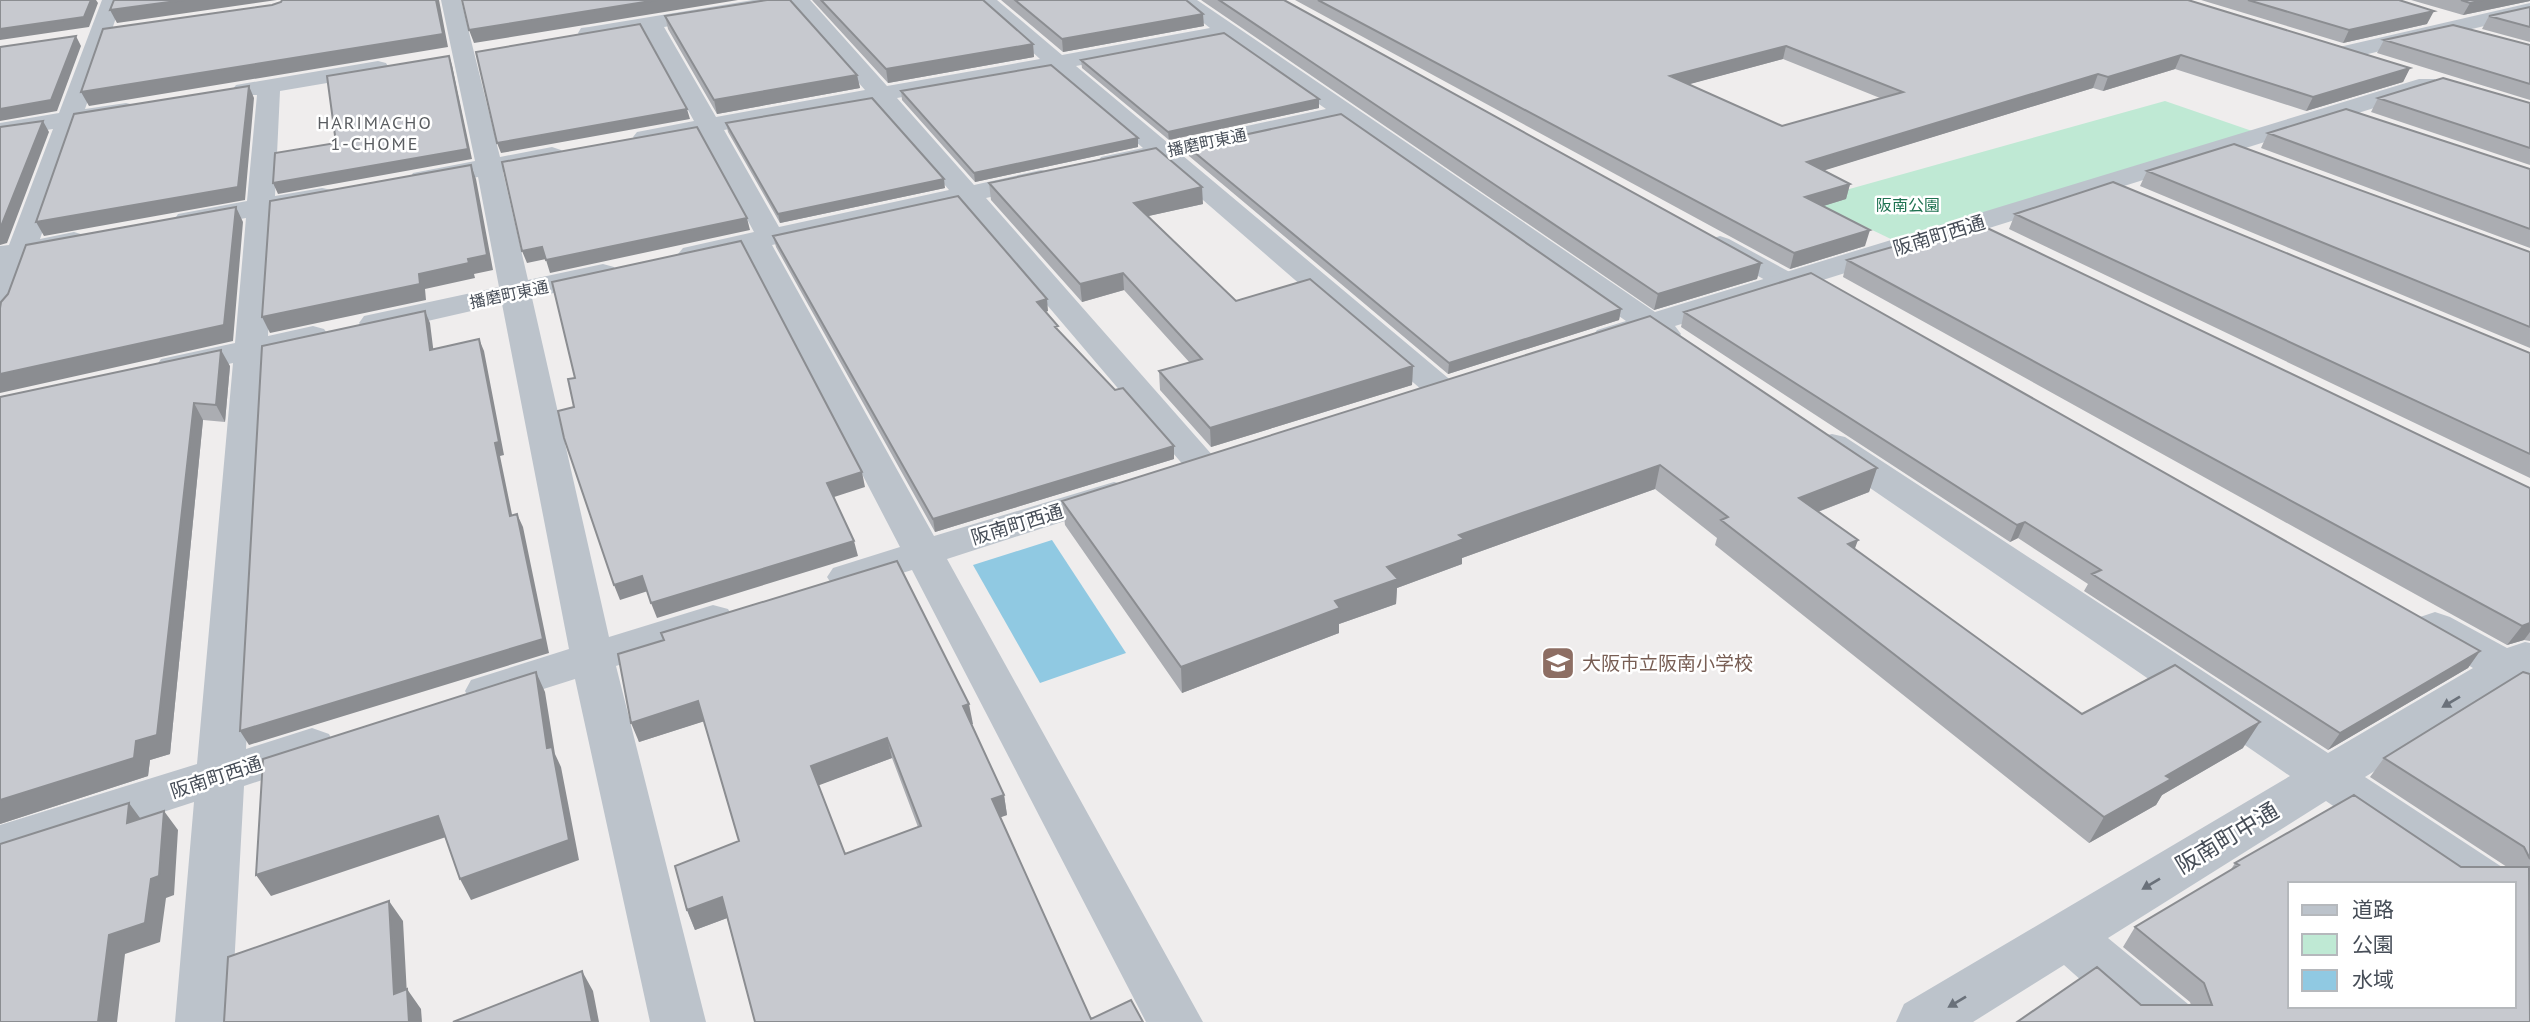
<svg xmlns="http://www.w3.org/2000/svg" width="2530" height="1022" viewBox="0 0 2530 1022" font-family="'PT Sans','Noto Sans JP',sans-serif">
	<rect width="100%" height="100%" fill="#efeded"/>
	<!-- green -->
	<path fill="#bfe9d4" d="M2165,101L2255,132L1895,241L1810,200Z"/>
	<!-- water -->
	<path fill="#90c9e2" d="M1052,540L1126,653L1040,683L973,565Z"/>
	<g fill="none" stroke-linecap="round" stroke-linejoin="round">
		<!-- pedestrian -->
		<path fill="#bcc3cb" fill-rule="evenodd" d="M1720,236L1729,239L1797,276L1801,282L1797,288L1788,290L1779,288L1711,249L1707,244L1711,239Z"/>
		<!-- minor -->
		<path fill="#bcc3cb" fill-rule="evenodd" d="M102,0H122L85,109L126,103L135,105L138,110L135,115L79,125L40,239L74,232L84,235L88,241L84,247L33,257L16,309L11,316L0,318V246L9,245L53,129L0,137V123L59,113Z
			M441,0H461L500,157L552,147L561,150L565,155L561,160L503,172L528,280L603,264L614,267L618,273L614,279L532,298L609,637L713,605L728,609L734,619L728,629L616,666L706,1022H650L575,679L487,707L471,702L465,691L471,680L569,649L502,304L375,333L364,330L359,323L364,316L499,287L478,177L422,187L413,185L409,179L413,173L475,161Z
			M753,0H810L887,86L1040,59L975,0H997L1062,55L1210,28L1174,0H1197L1655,312L2419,79H2435L2439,84L2435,89L1675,326L1681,334L1676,341C1655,346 1658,337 1645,336C1629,335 1619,349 1597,344L1592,337L1597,330L1626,321L1341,121L1182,155L1454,383L1459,390L1454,397L1442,400L1430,397L1158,161L1110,171L1101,169L1097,163L1101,157L1143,148L1053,70L897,98L974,185L1041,170L1050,172L1054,178L1050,184L986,198L1221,465L1216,473L1203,476L1190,473L961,204L772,245L934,536L1114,482L1127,485L1133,493L1127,501L947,559L1203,1022H1146L912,570L847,590L833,586L827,577L833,568L900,547L746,251L693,263L683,260L678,254L683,248L754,232L701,134L646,145L637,142L633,137L637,132L694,121L644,30L589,39L581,38L578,33L581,28L589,27ZM791,6L865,90L716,117L664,27ZM1225,38L1326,109L1168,143L1076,66ZM875,102L949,190L779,227L724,130Z
			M2530,3V15L2343,60L2335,58L2332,53L2335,48Z
			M378,61L386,63L389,68L386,73L280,91L275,196L322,188L332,190L336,196L332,202L274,213L268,336L313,326L324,329L329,336L324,343L266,356L246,749L312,728L329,734L335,746L329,758L244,786L231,1022H175L194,802L0,865V825L197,764L233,363L173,376L161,373L156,366L161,359L235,343L246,218L188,228L178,226L174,220L178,214L247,201L257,95H236L232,90L236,85Z
			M1832,434L1845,437L2328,753L2473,668L2420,637L2414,627L2420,617L2435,612L2450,617L2507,648L2525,642L2530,643V696L2508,688L2365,777L2505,869L2513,884H2446L2326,801L2108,938L2188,1004L2196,1022H2128L2064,965L1973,1022H1896L1904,1004L2290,776L1819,453L1814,445L1819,437Z"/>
	</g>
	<!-- wall -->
	<path fill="#abadb2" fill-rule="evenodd" d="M812,0H983L1033,44L1034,57L888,83Z
		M1001,0H1186L1204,26L1063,52Z
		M1201,0H1284L1761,263L1757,279L1654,310Z
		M1295,0H2188L2410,68L2403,82L2306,111L2175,69L2103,91L2093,88L1824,170L1850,184L1846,199L1823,206L1865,246L1790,269ZM1783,59L1880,98L1782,126L1689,84Z
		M2201,0H2399L2427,24L2343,43Z
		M2411,0H2530V1L2463,15Z
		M2530,7V42L2482,29L2489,16Z
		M665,16L857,75L860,88L717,114L668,29Z
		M2384,40L2530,45V100L2377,53Z
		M1081,60L1319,108L1169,140L1082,68Z
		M901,91L1138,147L975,182L902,100Z
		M2378,98L2530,103V165L2371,112Z
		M726,123L945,188L780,223L728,132Z
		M2268,133L2530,169V248L2261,148Z
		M1188,147L1621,309L1619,320L1448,374L1189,156Z
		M2147,171L2530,252V348L2140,186Z
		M989,183L1203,204L1148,216L1236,301L1413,366L1412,385L1211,447L1160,390L1159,371L1190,363L1124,290L1082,302L991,200Z
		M2015,214L2530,353V478L2009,229Z
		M773,236L1048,311L1045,312L1058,330L1115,390L1174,459L935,532L776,247Z
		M1906,249L2530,488V641L2524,640L2507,645L1843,277L1847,260Z
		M1684,312L2480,651L2468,668L2328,750L2084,591L2088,584L2018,538L2010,542L1681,327Z
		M1650,316L1877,468L1869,492L1818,512L1855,549L2082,714L2243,748L2162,795L2156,805L2089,843L1715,545L1717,538L1655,489L1462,558V564L1397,588L1396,604L1339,624V633L1182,693L1065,525L1062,501Z
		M230,366L225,422L203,420L170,754L150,760L148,776L0,824V397Z
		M618,654L973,724H971L1004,795L1007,815L1000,817L1091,1019L1143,1022H755L727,918L695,930L687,910L739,841L704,721L639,742ZM892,758L918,827L845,854L818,785Z
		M2530,674V1022L2141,1005H2191L2190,1002L2123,947L2135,927L2230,871L2235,863L2507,867L2370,777L2384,758Z"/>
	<!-- shaded-wall -->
	<path fill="#8b8d91" d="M91,0H96L98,3L89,27L0,40V29Z
		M184,0H277L117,23L110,10Z
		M436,0H439L448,47L89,106L81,92Z
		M657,0H738L474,43L469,30Z
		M2483,0H2530V1L2463,15L2470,3Z
		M2434,11L2427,24L2343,43L2349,30Z
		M1203,14L1204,26L1063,52L1062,39Z
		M76,36L81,46L57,111L0,121V109Z
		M1033,44L1034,57L888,83L886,69Z
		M1786,46L1783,59L1668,90L1670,76Z
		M2181,55L2175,69L2103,91L2108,77Z
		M449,56L452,65L472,159L278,194L273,183L468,149Z
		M2410,68L2403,82L2306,111L2313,97Z
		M2098,74L2093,88L1803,177L1807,162Z
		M857,75L860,88L717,114L714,100Z
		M249,86L254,98L245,200L44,236L36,222Z
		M1319,99V108L1169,140L1168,132Z
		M687,109L690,119L501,153L497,143Z
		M43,121L49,132L7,243L0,245V229Z
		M1138,138V147L975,182L974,173Z
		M471,165L476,179L493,270L474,274L475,278L425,289L426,300L270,333L262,317L468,259Z
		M944,179L945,188L780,223L778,214Z
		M1850,184L1846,199L1801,213L1805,197Z
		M1202,187L1203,204L1135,219L1134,203Z
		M236,207L243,222L233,341L0,393V374Z
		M747,218L750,230L550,273L546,260Z
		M1870,230L1865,246L1790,269L1794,253Z
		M542,247L546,259L527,263L522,251Z
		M1761,263L1757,279L1654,310L1658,294Z
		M1123,273L1124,290L1082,302L1080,284Z
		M1047,299L1048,311L1038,314L1037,302Z
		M1621,309L1619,320L1448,374L1449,363Z
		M425,311L430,323L435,363L430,350Z
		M479,339L484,351L504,455L500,456L515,529L510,516L495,443Z
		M221,350L230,366L225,422L216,405Z
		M1413,366L1412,385L1211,447L1210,428Z
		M194,403L203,420L170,754L150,760L148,776L0,824V800L136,741Z
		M1174,446V459L935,532L933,519Z
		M1660,465L1655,489L1462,558V564L1397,588L1396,604L1339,624V633L1182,693L1181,667L1335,601L1387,567L1459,535Z
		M1877,468L1869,492L1791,522L1799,498Z
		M862,472L865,487L831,498L827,483Z
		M517,514L523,527L549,653L249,745L240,731Z
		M2025,522L2018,538L2010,542L2017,525Z
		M1858,540L1849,565L1848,544Z
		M854,541L858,556L657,618L651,603Z
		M642,576L648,591L620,600L614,585Z
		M2530,623V632L2524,640L2507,645L2522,626Z
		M2480,651L2468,668L2328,750L2340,733Z
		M536,672L545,692L555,754L561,767L579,860L471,900L460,879L547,748Z
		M698,701L705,721L639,742L631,723Z
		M969,704L973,724L967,726L963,706Z
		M2260,722L2243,748L2162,795L2156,805L2089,843L2104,817L2166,776Z
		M887,738L892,758L817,786L811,766Z
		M1004,795L1007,815L996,819L992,799Z
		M129,803L143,822L127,823Z
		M164,811L178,830L174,895L166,898L160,942L125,954L117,1022H98L109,935L151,879Z
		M438,816L449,836L271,896L256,875Z
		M722,897L730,917L695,930L687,910Z
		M389,901L403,921L408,1014L394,994Z
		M582,971L593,991L599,1022H592Z
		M407,989L421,1009L422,1022H409Z"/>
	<!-- building -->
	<path fill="#c7c9cf" stroke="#8b8d91" stroke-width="2" fill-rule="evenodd" d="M0,0H91L84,17L0,29Z
		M114,0H184L110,10Z
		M282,0H436L443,34L81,92L103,29L272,5L281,2Z
		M462,0H657L469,30Z
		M767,0H790L857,75L714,100L665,16Z
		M821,0H983L1033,44L886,69Z
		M1015,0H1186L1203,14L1062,39Z
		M1219,0H1284L1761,263L1658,294Z
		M1318,0H2188L2410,68L2313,97L2181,55L2108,77L2098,74L1807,162L1850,184L1805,197L1870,230L1794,253ZM1786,46L1903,92L1782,126L1670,76Z
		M2248,0H2399L2434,11L2349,30Z
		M2461,0H2483L2470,3Z
		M2530,7V27L2489,16Z
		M640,24L687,109L497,143L476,52Z
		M2453,25L2530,45V84L2384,40Z
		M1224,33L1319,99L1168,132L1081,60Z
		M76,36L51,100L0,109V47Z
		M449,56L468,149L273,183L275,153L336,143L327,76Z
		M1051,65L1138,138L974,173L901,91Z
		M2443,78L2530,103V148L2378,98Z
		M249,86L238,187L36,222L74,114Z
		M872,98L944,179L778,214L726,123Z
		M2346,109L2530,169V229L2268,133Z
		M1341,114L1621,309L1449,363L1188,147Z
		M43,121L0,229V127Z
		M697,127L747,218L546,260L542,247L522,251L502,162Z
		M2234,144L2530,252V327L2147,171Z
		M1156,148L1202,187L1134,203L1236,301L1310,279L1413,366L1210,428L1159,371L1202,359L1123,273L1080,284L989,183Z
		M471,165L487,255L468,259L469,263L419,274L420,284L262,317L270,201Z
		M2113,182L2530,353V454L2015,214Z
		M958,196L1047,299L1037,302L1058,326L1055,327L1115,390L1123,388L1174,446L933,519L773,236Z
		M236,207L224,325L0,374V308L1,302L8,294L26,245Z
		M1983,226L2530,488V623L2522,626L1847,260L1899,245L1906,249Z
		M741,241L862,472L827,483L854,541L651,603L642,576L614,585L564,438L558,411L574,407L568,379L575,378L552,282Z
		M1811,273L2480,651L2340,733L2092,574L2101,570L2025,522L2017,525L1684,312Z
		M425,311L430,350L479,339L499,442L495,443L510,516L517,514L543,639L240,731L262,346Z
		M1650,316L1877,468L1799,498L1858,540L1848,544L2082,714L2175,665L2260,722L2166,776L2171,779L2104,817L1721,520L1728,517L1660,465L1459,535L1464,539L1387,567L1398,579L1335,601L1340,608L1181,667L1062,501Z
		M221,350L216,405L194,403L157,735L136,741L134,758L0,800V397Z
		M897,561L969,704L963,706L1004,795L992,799L1091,1019L1131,1000L1143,1022H755L722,897L687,910L675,866L739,841L698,701L631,723L618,654L664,640L661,633ZM887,738L921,826L845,854L811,766Z
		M536,672L547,748L552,747L569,840L460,879L438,816L256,875L263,759Z
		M2523,672L2530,674V859L2524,847L2384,758Z
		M2354,795L2461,867H2529L2530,1022H2017L2097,967L2141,1005H2212L2204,983L2135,927L2239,865L2235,863ZM2290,884H2514V1006H2290Z
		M129,803L127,823L164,811L159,876L151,879L145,923L109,935L98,1022H0V844Z
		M389,901L394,994L407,989L409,1022H224L228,957Z
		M582,971L592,1022H453Z"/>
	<!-- one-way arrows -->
	<defs><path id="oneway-solid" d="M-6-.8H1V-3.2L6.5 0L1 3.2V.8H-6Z" transform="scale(1.75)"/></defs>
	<g fill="#6a717a">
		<use href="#oneway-solid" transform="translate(2451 702) rotate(149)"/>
		<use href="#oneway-solid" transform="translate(2151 884) rotate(149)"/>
		<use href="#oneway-solid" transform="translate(1957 1002) rotate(149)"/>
	</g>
	<!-- icons -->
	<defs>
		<g id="school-square" transform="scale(1.75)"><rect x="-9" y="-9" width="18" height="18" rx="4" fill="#8d6e63" stroke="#fff"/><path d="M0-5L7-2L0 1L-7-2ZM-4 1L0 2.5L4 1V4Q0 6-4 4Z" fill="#fff"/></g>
	</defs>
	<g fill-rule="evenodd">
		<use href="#school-square" x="1558" y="663"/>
	</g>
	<g text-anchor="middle" stroke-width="5" stroke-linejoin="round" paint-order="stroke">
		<!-- far-street labels -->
		<g font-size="16" fill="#474e58" stroke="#fff">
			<text transform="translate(1207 142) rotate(-12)" y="6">播磨町東通</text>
			<text transform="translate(509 294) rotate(-12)" y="6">播磨町東通</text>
		</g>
		<!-- far-park labels -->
		<g font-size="16" fill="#1f7251" stroke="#fff">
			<text x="1908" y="211">阪南公園</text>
		</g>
		<!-- far-neighbourhood labels -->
		<g font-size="18" letter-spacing="2" fill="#5a5d61" stroke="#fff">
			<text x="375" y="129">HARIMACHO<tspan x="375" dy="21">1-CHOME</tspan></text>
		</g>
		<!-- street labels -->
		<g font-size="19" fill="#474e58" stroke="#fff">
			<text transform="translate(1939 235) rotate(-17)" y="7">阪南町西通</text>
			<text transform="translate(1017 524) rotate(-17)" y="7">阪南町西通</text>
			<text transform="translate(216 777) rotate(-18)" y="7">阪南町西通</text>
		</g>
		<!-- education labels -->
		<g font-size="19" fill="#785e54" stroke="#fff" text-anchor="start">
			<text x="1582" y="670">大阪市立阪南小学校</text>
		</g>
		<!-- near-street labels -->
		<g font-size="23" fill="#474e58" stroke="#fff">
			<text transform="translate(2227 838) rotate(-31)" y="8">阪南町中通</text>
		</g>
	</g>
	<!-- legend -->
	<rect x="2288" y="882" width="228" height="126" fill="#ffffff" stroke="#b5b8bc" stroke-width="2"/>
	<rect x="2302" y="905" width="35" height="10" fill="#bcc3cb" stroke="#b5b8bc" stroke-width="2"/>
	<text x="2352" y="917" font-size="21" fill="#474e58">道路</text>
	<rect x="2302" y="934" width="35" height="21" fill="#bfe9d4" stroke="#b5b8bc" stroke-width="2"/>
	<text x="2352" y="952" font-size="21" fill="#474e58">公園</text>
	<rect x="2302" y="970" width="35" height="21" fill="#90c9e2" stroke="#b5b8bc" stroke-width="2"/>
	<text x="2352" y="987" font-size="21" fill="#474e58">水域</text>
</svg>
